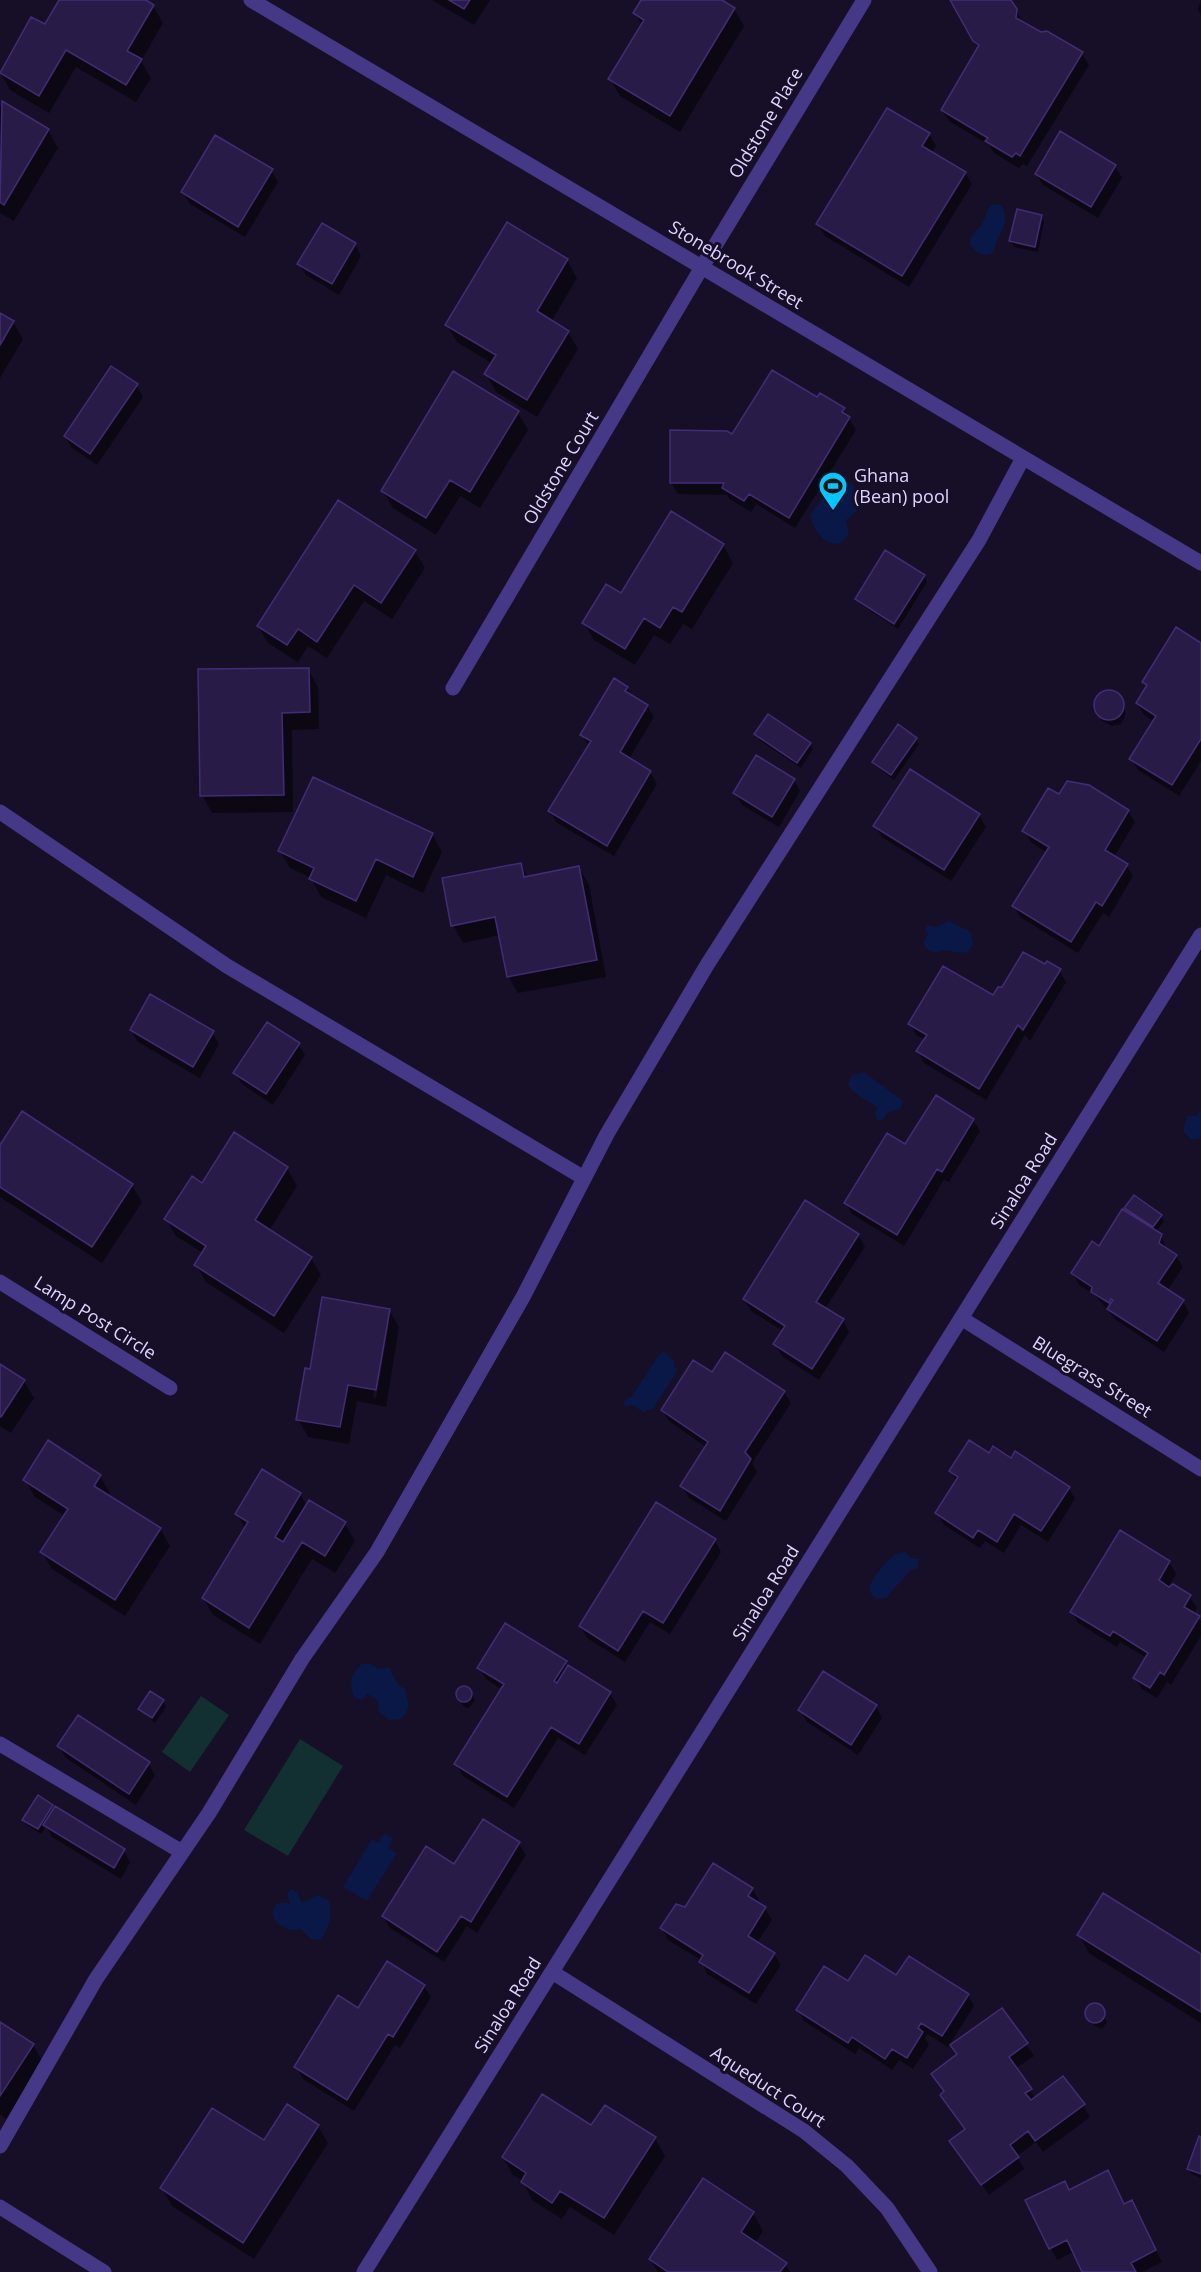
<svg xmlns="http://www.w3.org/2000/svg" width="1201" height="2272" viewBox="0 0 1201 2272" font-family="'Open Sans',sans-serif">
	<rect width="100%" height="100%" fill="#160f27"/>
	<!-- green -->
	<path fill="#122f31" d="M201,1696L229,1715L190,1772L162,1752Z
		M300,1739L343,1766L288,1856L244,1830Z"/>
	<!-- water -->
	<path fill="#091846" d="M1000,204C1014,223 996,232 994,252L988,255L979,254L970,245C970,233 977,232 982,223C987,217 985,211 991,205Z
		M835,483H852L858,492L853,497L856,500L865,496L866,502L855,507L857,511L846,520L849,534C835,557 813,534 810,515C818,503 828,495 835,483Z
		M949,921L971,932L973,944L969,951L963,953L941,950L936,953L928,950L923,943L928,934L925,930L927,925L936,927Z
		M864,1072L903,1101L901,1108L887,1113L883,1120H878L875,1115L877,1108C868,1099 853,1096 848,1084L851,1076Z
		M1201,1109V1138L1192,1140L1183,1131L1187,1116H1197Z
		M664,1352L674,1360V1366L678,1370L652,1410L647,1409L645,1413L632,1405L626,1406L622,1403L632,1396L658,1356Z
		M901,1552L907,1553L911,1558L919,1559L918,1568L911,1570L886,1598L876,1599C873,1596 868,1592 870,1586C874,1575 890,1555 901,1552Z
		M362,1664H371L379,1669L389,1667L399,1686L405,1688L409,1706L402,1719L389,1720L378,1711L379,1704L376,1699L367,1694L362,1700L355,1698C348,1685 351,1673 362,1664Z
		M384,1833L393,1838L388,1848L397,1853L367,1901L343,1887L372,1839L378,1843Z
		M291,1889L297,1892L302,1903L318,1895L329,1900C333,1912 329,1931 320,1940L311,1939L301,1929C287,1932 276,1926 272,1913L276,1904L284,1902L290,1904L287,1894Z"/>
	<!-- shadow -->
	<path fill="#0007" fill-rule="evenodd" d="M61,0H143L153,6L163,23L141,61L151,78L136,102L76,67L49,113L10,90L0,72L32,19L45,27Z
		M432,0H490L474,25Z
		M642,0H719L734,9L744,26L680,132L620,96L610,79L642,25L635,13Z
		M951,0H1010L1023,23L1082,53L1089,65L1027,166L1023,164L1019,168L994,153L989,145L949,121L942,110L979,48Z
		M1201,0V15L1198,10Z
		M2,103L48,130L58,148L14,221L0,213V107Z
		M887,110L929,134L936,146L931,153L965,173L972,184L909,287L825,236L818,224Z
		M1115,166L1122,178L1098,218L1043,185L1036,174Z
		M271,170L278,182L245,237L190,204L183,193Z
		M1041,216L1044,222L1038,252L1014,247L1011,241Z
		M355,244L361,256L339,295L306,275L299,264Z
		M567,260L577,278L551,322L568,332L578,349L537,417L496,392L486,374L493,364L457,342L447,325Z
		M0,314L13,322L23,339L0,378Z
		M136,385L143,397L97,465L72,448L65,436Z
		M818,399L843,409L856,430L795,528L756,504L751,512L730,499L727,495L678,494L671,483L733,436Z
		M518,413L528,430L480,508L460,496L436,535L393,508L383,491Z
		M723,545L733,563L692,629L683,624L670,644L654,635L635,665L594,640L584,623L621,595Z
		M415,551L425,568L392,619L364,601L327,658L308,646L298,662L268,643L258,626Z
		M886,552L924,576L927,582L898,629L860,604L857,599Z
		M1201,645V761L1179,796L1138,770L1131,759L1155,722L1144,715L1137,703L1147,687L1144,682Z
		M308,669L318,687L319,729L292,730L293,812L212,813L202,795Z
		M627,688L632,697L647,706L654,717L629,759L650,772L657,784L614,856L557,823L550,812L589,747L582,735Z
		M1111,691L1121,696L1126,714L1121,724L1112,726L1101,720L1094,704L1102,694Z
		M768,716L810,744L813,749L801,768L759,740L756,734Z
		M916,739L919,744L894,780L877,767L874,762Z
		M910,771L979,815L986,827L951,881L882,837L875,826Z
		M794,780L800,791L779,827L742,805L735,793Z
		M1060,796L1128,811L1135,822L1114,857L1126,865L1133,876L1109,917L1103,913L1078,953L1020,917L1014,906L1047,853L1031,842L1024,831Z
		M432,834L442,852L423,893L386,875L366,918L321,897L311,878L290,868L280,851Z
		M521,864L528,878L579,868L589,885L606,977L518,993L508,976L500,935L463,943L453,925Z
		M1046,966L1059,970L1066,982L1030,1041L1025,1035L986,1100L924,1063L918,1051L925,1040L916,1035L910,1024L993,998L1003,989Z
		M131,1030L212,1032L219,1044L200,1078L138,1042Z
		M298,1044L305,1055L273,1105L242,1084L235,1073Z
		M973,1120L980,1131L949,1182L944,1180L904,1246L852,1214L846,1203L906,1146Z
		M234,1135L287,1168L297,1186L269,1231L311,1258L321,1275L284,1333L206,1282L196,1265L203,1253L176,1236L166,1219L202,1185Z
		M0,1148L132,1185L142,1202L102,1263L0,1197Z
		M1126,1208L1161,1216L1164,1221L1156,1232L1161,1235L1167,1250L1176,1256L1183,1267L1167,1291L1183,1301L1189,1313L1164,1352L1116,1320L1094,1294L1079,1285L1073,1274L1130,1216Z
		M858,1235L865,1247L825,1309L843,1320L849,1332L819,1380L782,1356L775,1344L783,1331L751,1311L744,1299Z
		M389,1310L399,1327L386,1407L357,1401L349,1444L308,1437L298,1419L311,1371ZM386,1323H389L376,1398L373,1397Z
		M0,1366L24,1381L34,1398L11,1433L0,1426Z
		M712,1374L784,1392L791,1403L752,1463L757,1472L726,1521L689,1498L682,1486L706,1447L669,1421L662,1410Z
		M990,1455L1011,1460L1069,1488L1075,1499L1048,1542L1021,1525L1004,1553L985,1541L980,1548L944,1525L937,1513L957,1482L951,1471Z
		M100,1476L110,1493L108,1496L160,1529L170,1546L125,1616L52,1569L42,1552L65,1516L35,1497L25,1480Z
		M300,1494L307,1506L345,1524L355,1541L335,1573L312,1559L260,1644L213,1615L203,1598L246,1530L237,1514Z
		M715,1540L721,1552L670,1634L650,1622L625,1662L587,1638L580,1626Z
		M1169,1562L1176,1574L1166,1590L1173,1586L1190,1597L1197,1608L1193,1614L1201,1621V1636L1171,1685L1167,1682L1157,1698L1142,1689L1135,1678L1147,1658L1120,1642L1117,1647L1078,1623L1072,1612Z
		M565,1662L568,1667L610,1693L617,1705L585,1755L558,1738L514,1808L463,1776L456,1764L502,1690L486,1679L479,1668Z
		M464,1687L468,1689L475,1700L469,1708L464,1707L457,1695L458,1690Z
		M163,1701L166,1707L155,1723L140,1709Z
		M876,1706L882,1718L858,1755L807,1722L800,1710Z
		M59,1747L148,1763L155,1775L136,1805L66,1758Z
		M52,1806L55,1810L124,1851L130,1862L121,1879L52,1837L46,1826L41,1834L27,1825L24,1820Z
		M483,1821L519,1844L526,1855L477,1933L467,1926L444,1962L390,1928L383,1916L454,1866Z
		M752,1889L759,1900L757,1903L765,1908L772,1920L757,1943L774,1954L781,1965L756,2004L707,1974L701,1960L668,1940L662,1928L686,1909Z
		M1079,1935L1201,1956V2023L1089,1953Z
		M897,1977L968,1995L974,2006L948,2047L927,2034L925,2038L929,2045L913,2069L899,2060L892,2070L859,2048L855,2054L804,2021L798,2010L849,1983Z
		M424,1986L431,1997L400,2048L395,2045L354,2111L303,2079L296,2067Z
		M1091,2004H1097L1107,2022L1102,2029L1095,2026L1086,2016L1085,2010Z
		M1002,2010L1034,2056L1015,2069L1035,2098L1083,2105L1090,2117L1043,2152L1036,2142L1017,2156L1024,2169L989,2195L951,2141L965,2130L941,2095L945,2093L940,2086L958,2056Z
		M0,2024L33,2045L43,2062L6,2119L0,2114Z
		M318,2126L328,2143L254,2259L172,2206L162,2188L264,2142Z
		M591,2127L655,2138L665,2156L614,2235L570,2207L562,2219L532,2200L523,2181L513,2175L503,2157Z
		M1201,2139V2178L1191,2174L1188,2169Z
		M1114,2184L1125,2205L1138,2213L1162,2262L1142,2272H1084L1073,2252L1057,2260L1027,2200Z
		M753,2213L763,2231L755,2243L785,2264L790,2272H658L650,2259Z"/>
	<!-- building -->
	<path fill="#291b48" stroke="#432c75" stroke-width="1.5" d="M59,0H146L154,5L127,51L142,59L126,85L66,50L39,96L0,73L31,17L45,24Z
		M449,0H470L464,9Z
		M641,0H722L735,8L670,116L608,79L644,20L633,13Z
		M950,0H1011L1017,9L1016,18L1041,32L1047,31L1083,52L1020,156L1016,153L1012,157L985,141L988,138L941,110L979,45L973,41Z
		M2,101L49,129L4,205L0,202Z
		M887,108L930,133L922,146L966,172L902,276L816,224Z
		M1060,131L1116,165L1091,207L1035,174Z
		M215,135L273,169L238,227L181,192Z
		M1017,209L1042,215L1035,247L1009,241Z
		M507,222L568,259L537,311L569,331L527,400L484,374L496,355L445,325Z
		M322,223L356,243L332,284L297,264Z
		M0,313L14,321L0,345Z
		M111,366L138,384L90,454L64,436Z
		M772,370L817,397L820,393L845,408L842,412L850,417L789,518L749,494L744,501L722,488L724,483H670V430L727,431L732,434Z
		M453,371L519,411L470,492L450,480L426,518L381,491Z
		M338,500L416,550L381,603L354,585L317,642L298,629L287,645L257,626Z
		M671,511L724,544L682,612L673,607L660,628L644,618L625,649L582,623L606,584L621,593Z
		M885,550L925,575L894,624L855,599Z
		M1176,627L1201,643V739L1172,785L1129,759L1156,716L1136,703L1147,685L1142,682Z
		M309,668L310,712L282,713L284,795L200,796L198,669Z
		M614,678L628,687L625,691L648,705L620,752L651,771L607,846L548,811L591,741L580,735Z
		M1094 705a15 15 0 1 1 30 0a15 15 0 1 1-30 0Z
		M768,714L811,743L797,763L754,734Z
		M898,724L917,738L891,775L872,762Z
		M756,755L795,779L772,817L733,793Z
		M910,769L980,814L944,870L873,826Z
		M313,777L433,833L413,877L376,859L356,901L309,879L314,868L278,851Z
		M1067,781L1089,785L1129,810L1105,850L1128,864L1102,906L1096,902L1071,942L1012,906L1049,847L1022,831L1048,788L1059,794Z
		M521,863L524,877L579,866L597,960L507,977L495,917L451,926L442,878Z
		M1023,952L1045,964L1047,961L1061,969L1023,1030L1018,1025L979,1089L916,1051L927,1035L908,1024L943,966L993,995L998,987H1002Z
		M150,994L214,1031L193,1067L130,1030Z
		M267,1022L300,1043L266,1094L233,1073Z
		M936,1095L974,1119L942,1172L937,1169L897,1235L844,1203L887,1133L905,1144Z
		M22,1111L133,1184L92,1247L0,1187V1145Z
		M234,1132L288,1167L255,1220L312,1257L274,1316L194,1265L206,1246L164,1219L192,1176L202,1183Z
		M1134,1195L1162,1215L1153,1227L1124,1208Z
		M805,1200L859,1234L816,1302L844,1319L812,1369L773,1344L785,1326L743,1299Z
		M1122,1209L1162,1234L1159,1243L1177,1255L1158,1283L1184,1300L1157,1341L1107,1309L1113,1300L1111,1299L1109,1303L1091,1292L1092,1287L1071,1273L1092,1241L1099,1246Z
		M322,1297L390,1309L376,1390L348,1385L340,1427L296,1420L305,1368L310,1369Z
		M725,1352L785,1391L745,1452L751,1459L720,1511L680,1486L708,1442L661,1410L693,1360L712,1372Z
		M0,1364L25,1380L1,1417L0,1416Z
		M48,1440L101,1475L94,1486L161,1528L115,1600L40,1552L68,1509L23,1480Z
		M969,1440L989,1453L993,1446L1011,1458L1015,1451L1070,1487L1041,1531L1014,1514L997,1542L978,1530L973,1538L935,1513L958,1477L949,1471Z
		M262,1469L301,1493L275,1537L283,1542L309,1500L346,1522L325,1556L302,1542L249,1628L202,1598L248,1522L235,1514Z
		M656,1502L716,1539L663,1623L643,1611L618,1651L579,1626Z
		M1120,1530L1170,1561L1159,1580L1169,1587L1173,1584L1191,1595L1184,1607L1200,1616L1164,1675L1160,1672L1150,1688L1133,1678L1148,1653L1113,1631L1110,1636L1070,1612Z
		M505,1623L567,1661L554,1681L557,1683L568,1665L611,1692L579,1744L551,1727L507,1797L454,1764L504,1684L477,1668Z
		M823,1671L877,1705L851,1745L798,1710Z
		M456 1694a8 8 0 1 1 16 0a8 8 0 1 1-16 0Z
		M150,1691L164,1700L152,1718L138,1709Z
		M78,1715L150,1762L129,1794L57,1746Z
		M38,1795L53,1805L38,1829L22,1820Z
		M55,1806L125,1849L114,1868L43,1825Z
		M483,1819L520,1842L471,1922L461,1916L437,1952L382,1916L426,1846L454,1864Z
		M713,1863L753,1888L748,1896L766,1907L748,1936L775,1953L749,1993L699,1962L703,1955L660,1928L676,1904L685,1907Z
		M1103,1893L1201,1954V2012L1077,1935Z
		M865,1955L896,1975L909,1956L969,1994L942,2036L921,2023L918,2028L923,2032L907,2058L892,2049L885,2059L852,2037L848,2043L796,2010L824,1966L848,1981Z
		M387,1961L425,1985L393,2037L388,2034L347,2100L294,2067L338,1995L358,2008Z
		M1085 2013a10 10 0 1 1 20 0a10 10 0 1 1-20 0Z
		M1002,2008L1028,2043L1009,2057L1032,2089L1025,2093L1031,2100L1063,2076L1085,2104L1035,2141L1028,2131L1010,2145L1019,2157L981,2185L949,2141L965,2129L940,2095L944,2091L931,2074L957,2054L950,2045Z
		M0,2022L34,2044L0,2096Z
		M542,2094L591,2125L605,2105L656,2137L604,2218L560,2191L552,2203L521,2182L526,2173L502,2157Z
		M287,2104L319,2125L243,2243L160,2188L212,2108L264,2140Z
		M1199,2136L1201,2137V2174L1187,2169Z
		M1108,2170L1124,2204L1132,2200L1156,2250L1131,2263L1136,2272H1082L1067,2240L1049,2249L1025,2200L1065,2181L1069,2190Z
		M703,2178L754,2212L741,2232L787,2263L780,2272H668L649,2259Z"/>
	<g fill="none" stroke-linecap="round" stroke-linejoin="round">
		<!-- minor -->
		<path stroke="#453987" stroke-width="15" d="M251,0L1201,563
			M453,688L702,267L864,0
			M0,812L227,966L584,1178
			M0,1282L170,1388
			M961,1318L1201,1469
			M0,1744L182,1852
			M552,1972L804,2131L847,2166L887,2208L930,2272
			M0,2146L96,1979L209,1813L302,1659L377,1552L523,1297L607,1134L707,965L979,540L1023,458
			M0,2207L104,2272
			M364,2272L1201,935"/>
	</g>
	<!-- icons -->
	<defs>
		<g id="stadium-pin" transform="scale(1.5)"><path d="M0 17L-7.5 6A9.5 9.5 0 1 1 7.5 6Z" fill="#01c9ff" stroke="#160f27"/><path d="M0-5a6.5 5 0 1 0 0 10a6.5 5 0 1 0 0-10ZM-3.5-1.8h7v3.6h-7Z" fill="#111"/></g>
	</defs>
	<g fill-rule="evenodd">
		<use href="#stadium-pin" x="833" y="486"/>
	</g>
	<g text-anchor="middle" stroke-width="6" stroke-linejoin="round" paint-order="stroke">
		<!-- street labels -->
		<g font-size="18" fill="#ded5ff" stroke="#160f27">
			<text transform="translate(766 123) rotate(-59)" y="6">Oldstone Place</text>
			<text transform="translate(736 265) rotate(31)" y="6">Stonebrook Street</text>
			<text transform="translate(561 468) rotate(-59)" y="6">Oldstone Court</text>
			<text transform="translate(1024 1181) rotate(-58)" y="6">Sinaloa Road</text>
			<text transform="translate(95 1318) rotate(32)" y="6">Lamp Post Circle</text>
			<text transform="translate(1092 1377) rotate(32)" y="6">Bluegrass Street</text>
			<text transform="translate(766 1593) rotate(-58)" y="6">Sinaloa Road</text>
			<text transform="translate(508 2005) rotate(-58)" y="6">Sinaloa Road</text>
			<text transform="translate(768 2087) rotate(33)" y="6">Aqueduct Court</text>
		</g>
		<!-- poi labels -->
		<g font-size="18" fill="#ded5ff" stroke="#160f27" text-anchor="start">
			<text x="854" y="482">Ghana<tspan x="854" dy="21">(Bean) pool</tspan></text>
		</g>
	</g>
</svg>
